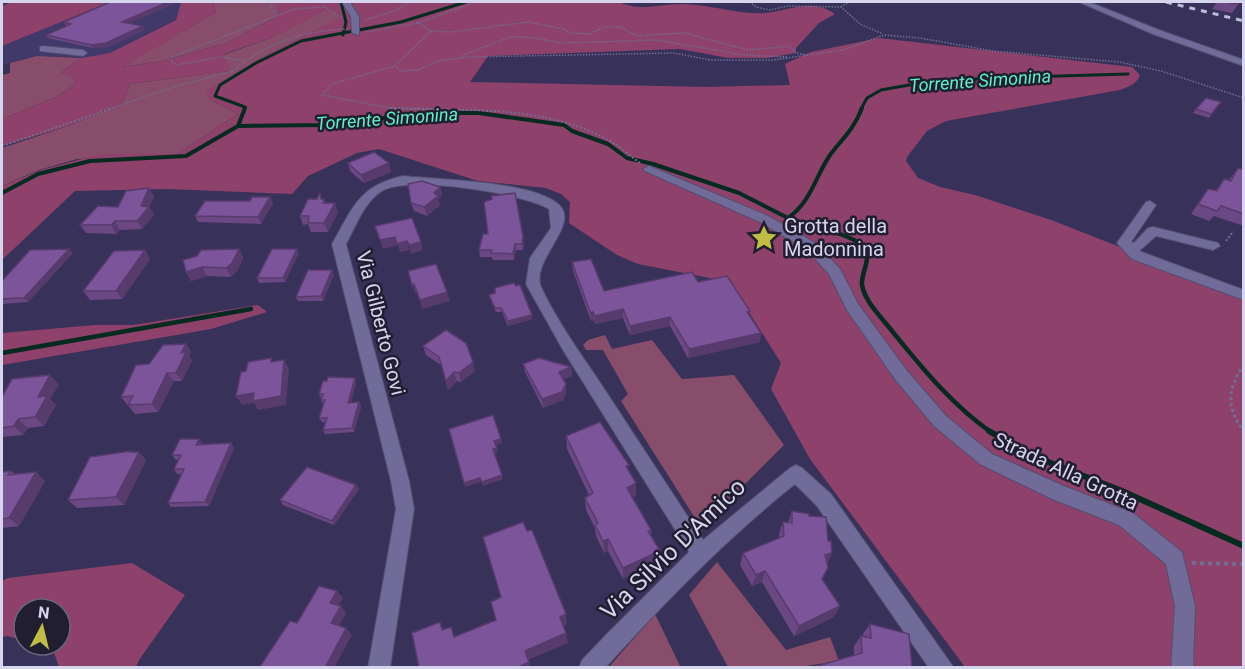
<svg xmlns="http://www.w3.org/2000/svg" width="1245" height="669" viewBox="0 0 1245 669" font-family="Roboto,sans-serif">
	<rect width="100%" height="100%" fill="#38325b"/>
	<!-- built -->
	<path fill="#413969" d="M110,2H181L176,19L110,53L81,58L37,56L2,65V46Z"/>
	<!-- green -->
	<path fill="#874d6a" d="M213,2H274L278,5L279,12L276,17L227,43L162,61L121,67L216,12Z
		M324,10L339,14L340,19L265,56L205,92L212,101L238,114L177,154L77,159L39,170L2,186V148L65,127L122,104L130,84L229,71L223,55L271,38Z
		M37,56L81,58L61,73L71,75L76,84L56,97L2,119V75L10,73V63Z
		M605,335L612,349L652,340L682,379L734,375L784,445L707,522L695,518L621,401L628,394L603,350H586L583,345L588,340Z
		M717,562L786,650L830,637L839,661L800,667H728L689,595Z
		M655,614L680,666L609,667Z"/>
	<!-- forest -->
	<path fill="#8e416a" d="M12,2H110L2,46V6Z
		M181,2H213L216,12L122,67L162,61L227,43L276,17L279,12L278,5L272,2H619C641,12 658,4 682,4C712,4 742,17 773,12C795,8 815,0 835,14L819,23L796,48V53L767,58H728L680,49L488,56L470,82L706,87L790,85L785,64L811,52L879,38L1132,67L1140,75C1138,83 1128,87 1120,90L946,121L927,131L907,157L906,161L918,178L940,187L975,195L1051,220L1161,263L1243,293V667H965L810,459L771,389L781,363L730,282L638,264L617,255L569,223L570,202L561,194L546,188L478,181L379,149L357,153L308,176L292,194L166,189L75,191L2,260V186L41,170L89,157L108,154H177L238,114L212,101L204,92L265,56L340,18L339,14L324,11L271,38L224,54L230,71L130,84L122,104L65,127L2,146V119L56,97L76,84L71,75L60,74L81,58L110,53L176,20Z
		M258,305L267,312L211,329L2,365V333L95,325H134Z
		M132,563L185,595L139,660L136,667H59L53,650L38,645H60V609H24V641L8,636L2,637V581L8,578Z"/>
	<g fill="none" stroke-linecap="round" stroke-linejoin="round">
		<!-- stream-far3 -->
		<path stroke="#052a1f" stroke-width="3" d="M341,2L346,22L343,35
			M244,109L245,107L215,96L220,85L256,63L301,41L401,22L466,2
			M861,109L867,98L881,90L909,85L989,78L1128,74"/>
		<!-- stream-far2 -->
		<path stroke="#052a1f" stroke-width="4" d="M238,126L324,125L426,113H479L564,125L572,131L608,144L627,158L653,164L739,193L788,218C811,202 815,177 830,155C843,138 854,129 862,108
			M2,193L38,174L90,161L186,156L238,126L245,108
			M788,218C806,225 859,235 866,250"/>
		<!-- stream-far1 -->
		<path stroke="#052a1f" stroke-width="4.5" d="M865,249C871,261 861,272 862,285C865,302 882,318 892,331C923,369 952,405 992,433
			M2,353L251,309"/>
		<!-- stream -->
		<path stroke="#052a1f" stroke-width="6" d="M989,431L1028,454L1122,491L1244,546"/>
		<!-- minor casing -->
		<g stroke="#534e70" stroke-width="2">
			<path id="minor" d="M342,2H350L359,17V35L352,33L351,17Z
				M1079,2H1089L1159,30L1244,60V66L1153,34Z
				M43,46L83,50L87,53L83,56L40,51V47Z
				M649,166L768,216L817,244L840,269L858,304L907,371L946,416L992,454L1066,487L1133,513L1182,552L1195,606L1193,668H1171L1175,606L1166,564L1119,525L1052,499L980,464L934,426L895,379L847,310L829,274L807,250L760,222L645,171L643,169Z
				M403,176C439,180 532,181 558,204C582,224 530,260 541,287C557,321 580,353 601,384C635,436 669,488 703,540L790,468L796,465L802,468L831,494L954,668H929L817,506L795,484C726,539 665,602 605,668H579L582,660L607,634L689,552L563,350L526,284L530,258L551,228L549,209C523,193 408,175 382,191C364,202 356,226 346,244L409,481L414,509L390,668H368L396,509L391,481L332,244C353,208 358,186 403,176Z
				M1150,201L1156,205L1131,242L1134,243L1148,228L1153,227L1218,243L1220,246L1213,250L1156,236L1139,251L1244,290V300L1132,259L1117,243L1119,240L1146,202Z"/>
		</g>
		<!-- path-far3 -->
		<path stroke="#726e91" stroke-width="1.5" stroke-dasharray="1.5 1.5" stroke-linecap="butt" d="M272,2L270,6L276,14
			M750,2L756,7L770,10L788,6L841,7L860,24L883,34
			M841,7L849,2
			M341,17L324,7L294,9L172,57L171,61L176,65L220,57L246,61C276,40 308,31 345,29
			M365,20L397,10L410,2
			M418,23L476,2
			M431,31L450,32L529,22L564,29L570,33L589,34L605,27H621L636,36L684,33L748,50L789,46L796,53L807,55
			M366,32L418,23L431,31L395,66L332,84L322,95L390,108L435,109
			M461,56L510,37H529L562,43L657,40L744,55L787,57
			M395,66L401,71L418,70L438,61L466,57L674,53L710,60H773L843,50L884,35L920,38L993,51L1119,62L1161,71L1244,98
			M109,109L174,87L233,71L245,62"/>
		<!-- path-far2 -->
		<path stroke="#726e91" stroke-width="2" stroke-dasharray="2 2" stroke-linecap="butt" d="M390,108C462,111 545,104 610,141C621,147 630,156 640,163
			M2,146L113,108
			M1226,241L1232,233"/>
		<!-- path-far1 -->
		<path stroke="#726e91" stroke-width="3" stroke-dasharray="3 3" stroke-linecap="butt" d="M1244,364C1228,388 1225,408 1244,431"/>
		<!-- path -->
		<path stroke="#726e91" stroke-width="4" stroke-dasharray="4 4" stroke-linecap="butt" d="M1192,563L1244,564"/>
		<!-- minor -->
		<use href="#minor" fill="#706b99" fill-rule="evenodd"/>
		<!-- rail -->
		<path stroke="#bebcd8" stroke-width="3" stroke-dasharray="6 6" stroke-linecap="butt" d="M1166,2L1244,21"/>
	</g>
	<!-- wall -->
	<path fill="#6b4884" d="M110,2H178L129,23L145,30L108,47L93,48L48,38L46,35L66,26L64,22Z
		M1217,2H1240L1232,13L1212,9Z
		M1221,102L1209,118L1193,113L1196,109Z
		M348,163L391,172L364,183L350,171Z
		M1238,168L1244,170V222L1241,225L1214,216L1209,221L1191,214L1208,189L1216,190L1224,179L1229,180Z
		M440,187L442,195L438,199L440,205L427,216L414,211L411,203Z
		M149,188L154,197L149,207L154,215L142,229L120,230L116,234L86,233L80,225L118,207Z
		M270,197L273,203L261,224L198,222L195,216L250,201Z
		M322,199L326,203L338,212L328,232H311L308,224L303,225L300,216Z
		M524,242L523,250H516L514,260H493L492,257H480L479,250Z
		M239,249L243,258L237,271L231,277L207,276L191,281L186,272Z
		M145,250L150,259L122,299L90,300L83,291Z
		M73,253L28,302L2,304V281Z
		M299,253L285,282L259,283L257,278Z
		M572,262L604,291L698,282L750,315L760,342L688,358L670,326L630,335L623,318L595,324L594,320L591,321L573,271Z
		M334,274L323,301H298L296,297Z
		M489,295L532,315V319L508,326L502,312H496L490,299Z
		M186,344L191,352L189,357L192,360L182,381H174L158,412L135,414L121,397L149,364Z
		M423,346L475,371L461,382L457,381L448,390L441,365L426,355Z
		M523,364L571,367L572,376L563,379L566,393L563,400L543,408L525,372Z
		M356,383L351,402H359L361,407L354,432L325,434L323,430L325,422H322L319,418L323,404L321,400V398L319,394Z
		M59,384L50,399L56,405L44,426L28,428L23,435L2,437V397Z
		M566,436L628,470L636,483V496L632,497L651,530V536L659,562L623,579L608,551L604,553L596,536L595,528L586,510L585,498L589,495L567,449Z
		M202,443V444L231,443L234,448L209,506L171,507L168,503L182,474H177L174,469L179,460H176L172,455Z
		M132,452L146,460L124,505L77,508L68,500Z
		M11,471L15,474L36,472L45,481L19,526L2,528V472Z
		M356,485L359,489L334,525L283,505L280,500Z
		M792,511L809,516L828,541L832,553L827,564L822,579L834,617L794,636L762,582L752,586L740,565L743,553L779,538V534L783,522L788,523Z
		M870,624L912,668H810L854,655V646L861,636L863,637V634Z"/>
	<!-- shaded-wall -->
	<path fill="#573b6c" d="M168,2H178L124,26L122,22Z
		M143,26L145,30L108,47L93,48L91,45Z
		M389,163L391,172L364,183L361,175Z
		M440,187L442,195L438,199L440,205L427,216L424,207L434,193Z
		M149,188L154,197L149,207L154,215L142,229L137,221L141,206Z
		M270,197L273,203L261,224L258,217Z
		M335,203L338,212L328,232L324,223Z
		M115,221L120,230L116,234L111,225Z
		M523,236L524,242L523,250L522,244Z
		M395,237L407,241L410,250L400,252L398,245L383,249L380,240Z
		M421,242L423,250L411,254L409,245Z
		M515,244L516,250L514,260L513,254Z
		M69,249L73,253L28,302L24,298Z
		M239,249L243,258L237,271L231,277L226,268Z
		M297,249L299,253L285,282L283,278Z
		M145,250L150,259L122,299L116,291Z
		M202,267L207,276L191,281L186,272Z
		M332,270L334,274L323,301L321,296Z
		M414,284L417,293H415L412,285Z
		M447,292L450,301L422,309L420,300Z
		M623,309V318L595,324V316Z
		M590,312H593L594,320L591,321Z
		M532,315V319L508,326V321Z
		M670,317V326L630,335V326Z
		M761,333L760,342L688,358L689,349Z
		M186,344L191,352L189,357L192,360L182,381L176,373L181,353Z
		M284,360L289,368L286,405L258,410L254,403L242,405L236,396Z
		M473,362L475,371L461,382L459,373Z
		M571,367L572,376L560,381L559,372Z
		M454,372L457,381L448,390L446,381Z
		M167,373L174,381L158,412L152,404Z
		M50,375L59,384L50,399L56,405L44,426L35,417L38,397Z
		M355,378L356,383L350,407L348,403Z
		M566,384V393L563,400L543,408L542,399Z
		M359,402L361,407L354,432L352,428Z
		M18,419L28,428L23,435L14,426Z
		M199,439L202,443L200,449L196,445Z
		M501,439L502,443L495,445L494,441Z
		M231,443L234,448L209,506L205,502Z
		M497,448L498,452L494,454L493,449Z
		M131,451L136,456L139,452L146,460L124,505L116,497Z
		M36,472L45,481L19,526L9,518Z
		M502,475L503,479L483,486L482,482Z
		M480,478L481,482L465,487L464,483Z
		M636,483V496L627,500V488Z
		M356,485L359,489L334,525L332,521Z
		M608,539V551L604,553L603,541Z
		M660,551L659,562L623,579V568Z
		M832,553L827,564L825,555Z
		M765,571L762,582L752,586L756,575Z
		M337,591L343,598L336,610L330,603Z
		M341,606L346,613L337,630L331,623Z
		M840,606L834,617L794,636L799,626Z
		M566,614L567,624L562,627L560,617Z
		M346,628L352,635L334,668H325Z
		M566,633L568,643L528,660L525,651Z
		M529,662L530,668H516Z"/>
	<!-- building -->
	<path fill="#7c549a" stroke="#573b6c" stroke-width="1.5" d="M110,2H168L122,22L143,26L106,43L91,45L46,35L71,24L64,22Z
		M1224,2H1240L1238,4Z
		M1206,98L1221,102L1211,114L1196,109Z
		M374,152L389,163L361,175L348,163Z
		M1238,168L1244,170V214L1221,206L1217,211L1198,204L1208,189L1217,191L1224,179L1231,181Z
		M422,181L440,187L434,193L438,196L424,207L411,203L408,184Z
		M149,188L141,206L149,207L137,221H115L111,225H80L98,206L118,207L126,191Z
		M320,193L321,199H324L323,203H335L324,223H308L309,216H300L308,199H317Z
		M515,193L523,236L522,244H515L513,254L491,253L492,250H479L483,234H488L484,202L492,199L491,196Z
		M252,197H270L258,217L195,216L205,201H250Z
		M412,218L421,242L409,245L407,241L397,244L395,237L380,240L375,226Z
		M69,249L24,298L2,299V281L30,250Z
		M239,249L232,263L226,268L202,267L186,272L183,260L197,256L201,250Z
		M272,249H297L283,278H257Z
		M145,250L116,291H83L114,251Z
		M591,259L604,291L692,272L698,282L727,276L750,311L747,312L761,333L689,349L670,317L630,326L623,309L595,316L593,312H590L572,262Z
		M436,264L447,292L420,300L414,284L412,285L408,271Z
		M308,270H332L321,296L296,297Z
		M514,283L516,286L520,285L532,315L508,321L501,308H495L489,295L495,293V288Z
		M446,330L466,343L473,362L459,373L454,372L446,381L439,357L423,346Z
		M186,344L181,353L186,352L176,373H167L152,404L128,405L133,396L121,397L136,365L149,364L163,345Z
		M271,358V362L284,360L281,396L253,401L254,393L236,396L241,372L246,371L248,362Z
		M539,358L571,367L559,372L566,384L562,392L542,399L523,364Z
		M50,375L38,397L47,396L35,417L18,419L14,426L2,428V397L12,379Z
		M328,377L355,378L348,403L359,402L352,428L323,430L327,418H319L325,400H321L323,394H319L323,381H327Z
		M493,415L501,439L494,441L497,448L493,449L502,475L482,482L480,478L464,483L449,429Z
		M600,422L629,465L626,466L636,483L627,488L651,530L648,531L660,551L623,568L608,539L603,541L595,525L598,523L585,498L593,493L566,436Z
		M180,439H199L196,445L231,443L205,502L168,503L184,469H174L181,455H172Z
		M131,451L130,452H139L116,497L68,500L90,457Z
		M307,467L356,485L332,521L280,500Z
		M11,471L8,475L36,472L9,518L2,519V472Z
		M792,511L809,514V516L826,517L828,541H831L832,553L825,555L828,567L822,579L840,606L799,626L765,571L756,575L743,553L784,536L783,522L792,523Z
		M523,522L527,531L532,530L566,614L560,617L566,633L525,651L529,662L516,668H419L412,633L440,622L442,630L451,627L454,637L496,620L491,602L501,597L483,537Z
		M319,586L337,591L330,603L341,606L331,623L346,628L325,668H259L290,621L297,623Z
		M870,624L909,634L912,668H811L862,653L861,636L871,638Z"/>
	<!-- icons -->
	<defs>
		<g id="sight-bare" transform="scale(2.07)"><path d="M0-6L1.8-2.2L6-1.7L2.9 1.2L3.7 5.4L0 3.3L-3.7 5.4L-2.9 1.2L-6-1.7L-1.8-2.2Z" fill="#bfbe42" stroke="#201e30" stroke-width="2.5" paint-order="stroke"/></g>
	</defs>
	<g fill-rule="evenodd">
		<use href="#sight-bare" x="764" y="238"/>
	</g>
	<g text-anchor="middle" stroke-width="5" stroke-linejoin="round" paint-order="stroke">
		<!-- far-water labels -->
		<g font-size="18" font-style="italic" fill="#5bf3c5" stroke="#201e30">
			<text transform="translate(980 81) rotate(-4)" y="6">Torrente Simonina</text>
			<text transform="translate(387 119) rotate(-4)" y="6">Torrente Simonina</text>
		</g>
		<!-- poi labels -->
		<g font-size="20" fill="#d6d5ee" stroke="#201e30" text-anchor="start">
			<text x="784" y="233">Grotta della<tspan x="784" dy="23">Madonnina</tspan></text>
		</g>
		<!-- street labels -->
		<g font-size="20" fill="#d6d5ee" stroke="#201e30">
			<text transform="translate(381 323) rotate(76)" y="7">Via Gilberto Govi</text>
			<text transform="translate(1066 471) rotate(25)" y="7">Strada Alla Grotta</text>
		</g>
		<!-- near-street labels -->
		<g font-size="24" fill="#d6d5ee" stroke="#201e30">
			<text transform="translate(673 549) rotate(-44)" y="8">Via Silvio D'Amico</text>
		</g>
	</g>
	<!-- border -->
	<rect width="1245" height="669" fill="none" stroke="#d6d5ee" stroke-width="6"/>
	<!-- north arrow -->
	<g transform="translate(42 627) rotate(7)"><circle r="28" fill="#201e30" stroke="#69677c" stroke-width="1.5"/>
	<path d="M0-4.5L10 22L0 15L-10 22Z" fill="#bfbe42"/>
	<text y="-9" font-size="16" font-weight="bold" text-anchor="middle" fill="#d6d5ee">N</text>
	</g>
</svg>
